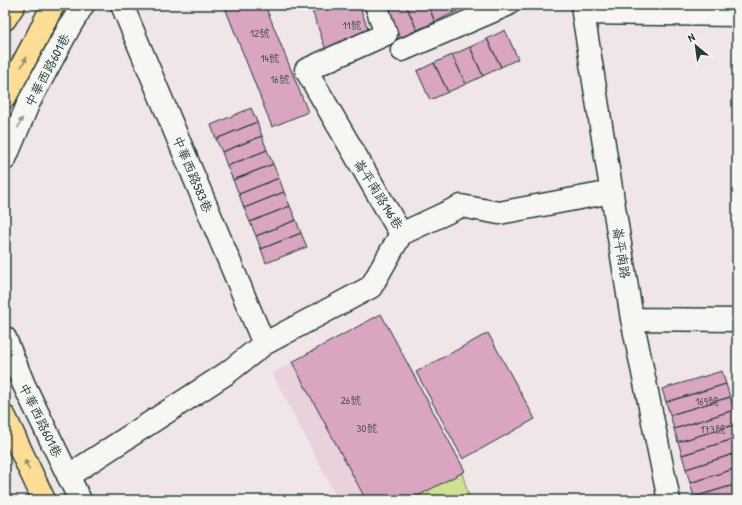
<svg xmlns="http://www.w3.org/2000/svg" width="742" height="505" viewBox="0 0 742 505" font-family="'Patrick Hand','LXGW WenKai TC',sans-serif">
	<rect width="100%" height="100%" fill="#f0e6e8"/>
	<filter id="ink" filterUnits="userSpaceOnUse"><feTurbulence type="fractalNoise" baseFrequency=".025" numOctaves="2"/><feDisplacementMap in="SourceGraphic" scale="8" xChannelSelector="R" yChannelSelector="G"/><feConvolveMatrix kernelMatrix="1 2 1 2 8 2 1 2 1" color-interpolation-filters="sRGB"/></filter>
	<g filter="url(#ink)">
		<!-- built -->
		<path fill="#e9d2dc" d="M368,324L407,500H338L272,373Z"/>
		<!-- green -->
		<path fill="#d2e093" stroke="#788e64" d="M462,473L470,500H407Z"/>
		<!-- building -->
		<path fill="#d9a5c0" stroke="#1f3d34" d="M224,5H265L308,112L272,127Z
			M310,5H359L370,34L326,50Z
			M387,5H406L417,30L400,38L385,6Z
			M406,5H428L435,22L417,30Z
			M428,5H449L453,13L435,22Z
			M449,5H470L453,13Z
			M505,30L518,59L501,67L487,39Z
			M487,39L501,67L483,76L470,47Z
			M470,47L483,76L466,84L452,55Z
			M452,55L466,84L448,92L434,63Z
			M434,63L448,92L430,100L417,71Z
			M251,108L257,122L216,139L211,125Z
			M257,122L262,136L222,152L216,139Z
			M262,136L267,150L227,166L222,152Z
			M267,150L273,164L233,180L227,166Z
			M273,164L279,178L239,194L233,180Z
			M279,178L284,192L244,208L239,194Z
			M284,192L290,206L250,222L244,208Z
			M290,206L296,220L256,236L250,222Z
			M296,220L301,233L261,249L256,236Z
			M301,233L307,247L266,263L261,249Z
			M381,314L465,471L410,500H366L292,362Z
			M488,333L535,419L463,459L416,372Z
			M722,371L726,384L666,402L662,389Z
			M726,384L730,397L670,415L666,402Z
			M730,397L734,410L674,429L670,415Z
			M734,410L737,424L678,442L674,429Z
			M737,424V438L682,455L678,442Z
			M737,438V453L686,469L682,455Z
			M737,453V468L690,483L686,469Z
			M737,468V484L694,497L690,483Z
			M737,484V499L695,500L694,497Z"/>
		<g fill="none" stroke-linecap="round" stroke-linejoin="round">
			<!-- minor casing -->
			<g stroke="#1f3d34" stroke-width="25">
				<path id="minor" d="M122,5L264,344
					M376,5L386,34L306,70L401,234L461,206L499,213L612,192
					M583,5V13L632,319L669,500
					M583,13L737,15
					M402,50L507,5
					M5,159L29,102L70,26L83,5
					M632,319L737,320
					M5,338L24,385L80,500
					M68,476L227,373L264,344L371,287L401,234"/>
			</g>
			<!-- major casing -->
			<g stroke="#1f3d34" stroke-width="25">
				<path id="major" d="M5,19L14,5"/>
			</g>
			<!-- highway casing -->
			<g stroke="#1f3d34" stroke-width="25">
				<path id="highway" d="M5,97L36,39L53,5
					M5,417L44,500"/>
			</g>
			<!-- minor -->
			<use href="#minor" stroke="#f6f6f2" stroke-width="22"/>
			<!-- major -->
			<use href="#major" stroke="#fedd96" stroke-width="22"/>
			<!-- highway -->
			<use href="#highway" stroke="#fedd96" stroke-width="22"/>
		</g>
		<!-- one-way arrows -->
		<defs><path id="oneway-solid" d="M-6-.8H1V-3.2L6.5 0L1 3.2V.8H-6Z"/></defs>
		<g fill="#8e8d65">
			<use href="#oneway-solid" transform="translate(24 62) rotate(-61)"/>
			<use href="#oneway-solid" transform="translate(27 465) rotate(-115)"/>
		</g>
		<use fill="#8a9a93" href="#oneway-solid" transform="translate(20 123) rotate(-68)"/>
	</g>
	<g text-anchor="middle" stroke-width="3.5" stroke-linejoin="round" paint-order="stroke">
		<!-- number labels -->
		<g font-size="11" fill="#4e5757">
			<text x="352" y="29">11號</text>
			<text x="260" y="37">12號</text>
			<text x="270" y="62">14號</text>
			<text x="280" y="83">16號</text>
			<text x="351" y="404">26號</text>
			<text x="707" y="405">169號</text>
			<text x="367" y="432">30號</text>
			<text x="713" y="433">173號</text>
		</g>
		<!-- street labels -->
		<g font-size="13" fill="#1f3d34" stroke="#f6f6f2">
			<text transform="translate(47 70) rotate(-62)" y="5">中華西路601巷</text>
			<text transform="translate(193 174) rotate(67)" y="5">中華西路583巷</text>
			<text transform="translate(379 194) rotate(58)" y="5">崙平南路146巷</text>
			<text transform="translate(622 253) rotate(81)" y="5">崙平南路</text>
			<text transform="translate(41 420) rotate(64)" y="5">中華西路601巷</text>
		</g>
	</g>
	<!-- margin -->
	<rect width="742" height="505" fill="none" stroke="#f6f6f2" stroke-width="20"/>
	<rect x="10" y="10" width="722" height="485" fill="none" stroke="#1f3d34" stroke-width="1.5" filter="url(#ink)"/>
	<!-- north arrow -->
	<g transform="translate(696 46) rotate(331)" stroke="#f6f6f2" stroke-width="3" paint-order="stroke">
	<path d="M0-3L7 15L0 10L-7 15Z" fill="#1f3d34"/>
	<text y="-6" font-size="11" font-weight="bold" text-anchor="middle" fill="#1f3d34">N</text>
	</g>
</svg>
